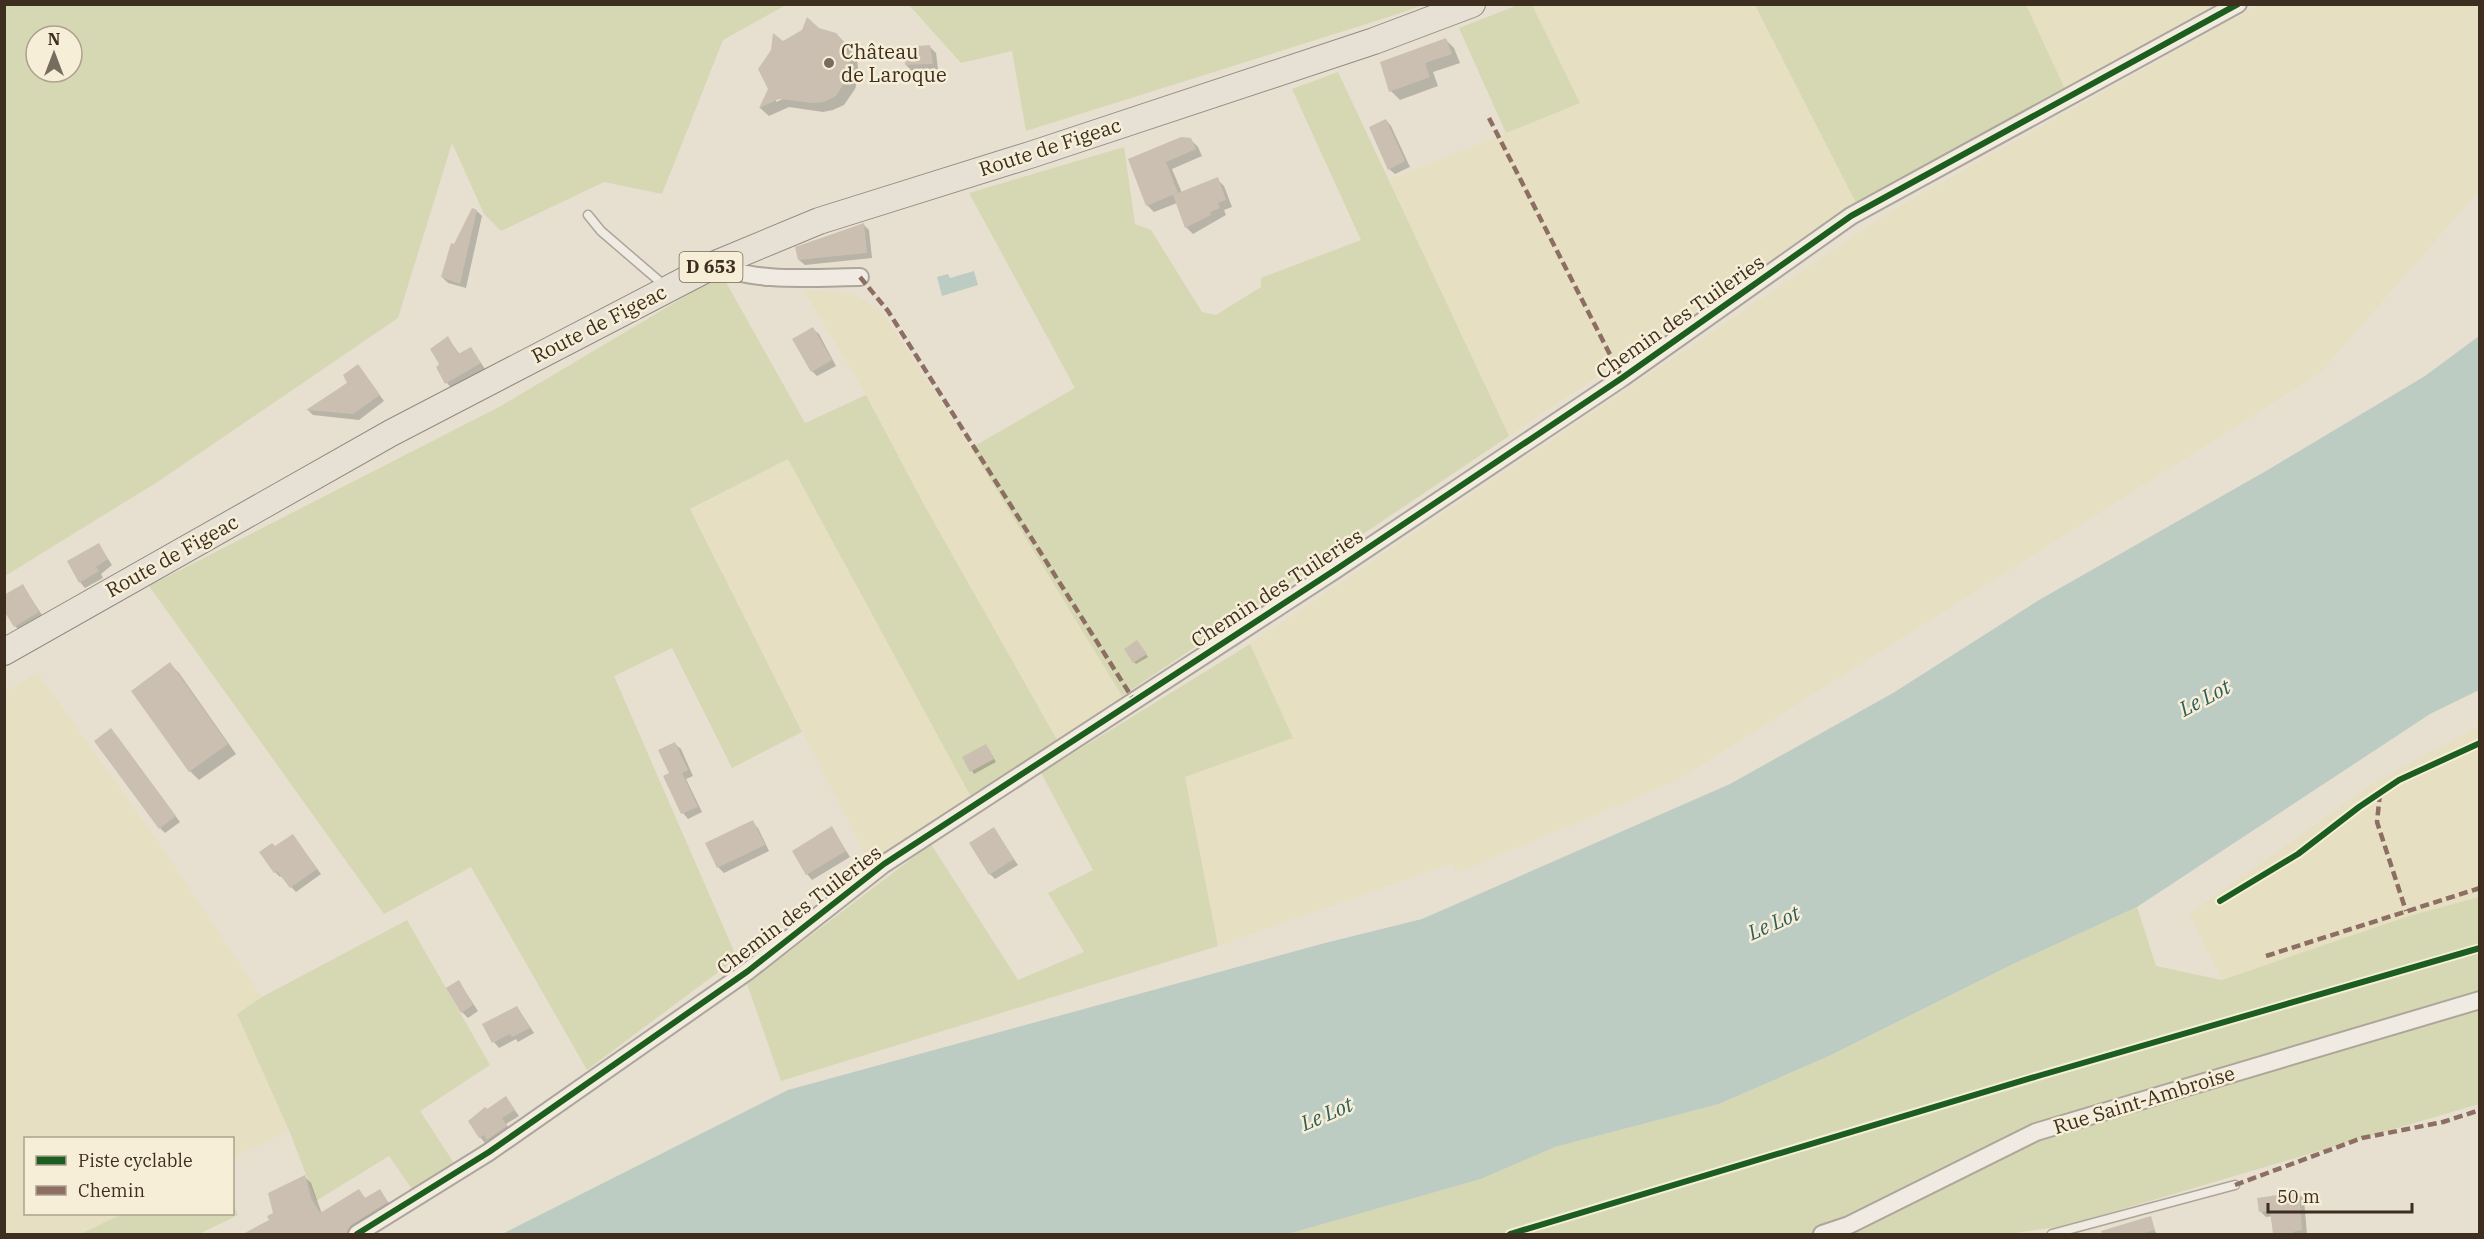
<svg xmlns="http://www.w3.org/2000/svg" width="2484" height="1239" viewBox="0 0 2484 1239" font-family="'IBM Plex Serif',serif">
	<rect width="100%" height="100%" fill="#e7e0d1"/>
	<!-- farmland -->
	<path fill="#e6dfc2" d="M1532,5H1755L1856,203L1509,436L1389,180L1580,103Z
		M2026,5H2216L2065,89Z
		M2258,5H2479V191L2319,374L1676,781L1457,873L1453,863L1218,946L1185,777L1292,738L1250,644L1891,211Z
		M803,289L852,293L881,310L971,448L1122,696L1057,740L923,503L866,395Z
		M788,459L971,797L870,864L690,510Z
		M38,673L159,843L262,997L237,1014L289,1130L233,1158L232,1138H26V1214H122L81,1234H5L4,692Z
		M2479,726V897L2409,916L2222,980L2189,914L2378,780Z"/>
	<!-- green -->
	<path fill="#d6d7b3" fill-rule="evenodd" d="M4,5L5,4L786,5L723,40L662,194L604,182L501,231L484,214L452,143L398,318L159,481L5,576ZM36,36H72V72H36Z
		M909,5H1423L1395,15L1026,131L1012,51L961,63Z
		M1518,5H1532L1580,103L1506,133L1459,28Z
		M1755,5H2026L2065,89L1856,203Z
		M1338,72L1509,436L1122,696L971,448L1075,388L969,193L1124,147L1135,224L1151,230L1202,312L1216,315L1261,287V278L1361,240L1292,89Z
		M723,277L805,423L866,395L923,503L1057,740L971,797L788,459L690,509L802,732L732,768L672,648L614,676L737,958L587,1070L471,867L384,914L149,586L499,407L696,290Z
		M1250,644L1293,738L1185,777L1218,946L781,1081L747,984L931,844L1018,980L1084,952L1048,893L1093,870L1041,773Z
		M2479,897V1104L2065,1226L2007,1234H1288L1481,1179L1555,1147L1719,1104L1829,1056L2013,964L2137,907L2156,966L2222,980L2409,916Z
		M407,920L490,1065L420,1111L454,1163L414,1192L389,1156L316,1201L289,1130L237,1014L262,997Z
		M233,1204L238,1215L199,1234H81L122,1214H232Z"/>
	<!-- water -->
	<path fill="#bcccc2" d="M974,271L978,285L942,296L937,277L948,274L950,278Z
		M2479,336V690L2430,714L2137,907L2013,964L1829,1056L1719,1104L1555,1147L1481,1179L1288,1234H502L788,1090L1325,943L1422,919L1730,784L1893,693L2039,600L2266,471L2425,376Z"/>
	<!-- shadow -->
	<path fill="#0003" fill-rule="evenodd" d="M818,29L841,39L850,49L857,60L859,75L855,89L844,105L833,110L823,112L789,107L769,116L760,108L769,89L783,43ZM787,97L776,102V99Z
		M1446,40L1454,48L1460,63L1433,72L1438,86L1400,100L1391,91Z
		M930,47L936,53L938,69L912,71L906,65Z
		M1386,120L1391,126L1410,167L1395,174L1389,169Z
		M1190,139L1198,147L1202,156L1172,169L1182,193L1217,179L1224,186L1232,207L1224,210L1226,215L1193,234L1186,227L1177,203L1154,212L1147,205L1129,160Z
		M477,211L482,216L466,288L448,283L442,277L455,246Z
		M863,224L869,230L872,258L805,265L799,260Z
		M813,329L819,334L836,366L817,376L812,371Z
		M448,338L460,355L471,348L485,369L452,389L447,383Z
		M363,372L384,401L359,420L313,415L308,410Z
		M99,545L112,565L101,574L103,578L85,588L80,582Z
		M23,586L44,618L21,632L15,626Z
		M1139,645L1148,657L1136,664L1134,662Z
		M170,664L179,673L236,754L199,780L190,771L133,691Z
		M116,735L180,822L165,833L160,828Z
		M675,744L681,749L693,776L686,779L702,812L688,819L683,813L665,776L671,774Z
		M988,748L996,762L974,774L964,758Z
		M752,822L758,828L769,851L724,873L718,867Z
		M832,828L850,857L812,880L807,874Z
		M993,829L1018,865L995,879L990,874Z
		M297,841L321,874L296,892L281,876L280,877L275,872V848Z
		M459,982L478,1011L468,1018L462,1012Z
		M517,1007L534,1033L518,1042L516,1039L499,1048L494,1042Z
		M506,1098L519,1116L506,1124L512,1132L494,1145L489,1140L485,1143L480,1137L487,1111Z
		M305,1177L311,1183L322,1214L359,1191L366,1199L380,1191L393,1209L355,1234H246L271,1221Z
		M2299,1194L2304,1199L2307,1234H2276L2273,1216L2266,1217L2261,1212Z
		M2150,1218L2156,1233L2133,1234L2130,1223Z"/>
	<!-- building -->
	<path fill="#cbbfb2" d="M807,17L819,28L836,33L845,43L850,65L846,80L836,96L824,102L813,103L779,99L759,108L768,89L758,69L771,50L773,33L783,41L802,30Z
		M1446,38L1452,54L1425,63L1430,77L1389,92L1380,62Z
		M930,45L933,64L905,65L904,47Z
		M1386,119L1405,161L1388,170L1369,127Z
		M1181,137L1191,138L1196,149L1166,162L1178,193L1218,177L1226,200L1218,203L1220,208L1210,212L1211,215L1185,228L1173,195L1146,206L1128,159Z
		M472,208L477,210L460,284L441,277L451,243L454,244Z
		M864,223L867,253L798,260L795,247Z
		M813,327L832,360L811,372L792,339Z
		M448,336L458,354L471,347L481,363L445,384L436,367L439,364L430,349Z
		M358,364L380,395L353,414L306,410L347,383L343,375Z
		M99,543L108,559L96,567L99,571L79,583L67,561Z
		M23,584L39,612L14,627L4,611V595Z
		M1137,640L1147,654L1133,663L1124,649Z
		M170,662L228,744L189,772L131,691Z
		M111,728L176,816L159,829L94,741Z
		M675,742L688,770L682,773L698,807L681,814L663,776L669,773L658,750Z
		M986,744L994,759L970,772L962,757Z
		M753,820L765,845L717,868L705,843Z
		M832,826L846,851L806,875L792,851Z
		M994,827L1014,859L989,875L969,843Z
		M293,834L317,869L290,888L277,871L274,873L259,852L272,843L275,846Z
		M459,980L473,1005L461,1013L446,988Z
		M517,1006L530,1028L512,1037L510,1034L492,1043L482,1024Z
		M506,1096L515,1110L502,1118L507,1126L487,1140L484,1135L479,1138L468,1121L485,1107L487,1109Z
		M305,1175L311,1198L320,1213L359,1189L365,1198L380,1189L388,1202L351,1225L346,1234H243L269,1220L267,1216L273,1213L268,1193Z
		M2299,1192L2302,1230L2293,1232L2294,1234H2273L2270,1211L2259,1212L2257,1198Z
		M2151,1216L2155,1230L2140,1234H2102L2101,1231Z"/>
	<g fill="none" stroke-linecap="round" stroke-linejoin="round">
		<!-- service casing -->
		<g stroke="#ada599" stroke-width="11">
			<path id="service" d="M588,215L601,231L665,286
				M2052,1234L2235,1185"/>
		</g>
		<!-- minor casing -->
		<g stroke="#ada599" stroke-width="20">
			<path id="minor" d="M718,263C744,284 825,277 860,277
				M357,1234L489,1152L748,971L884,864L1335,570L1622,378L1851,216L2238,4
				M1822,1234L1849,1225L2036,1132L2480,1000"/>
		</g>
		<!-- primary casing -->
		<g stroke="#928b80" stroke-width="28">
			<path id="primary" d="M4,652L391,433L718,263L819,221L1033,154L1374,41L1472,4"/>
		</g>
		<!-- service -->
		<use href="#service" stroke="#efebe3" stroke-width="8"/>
		<!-- minor -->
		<use href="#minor" stroke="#efebe3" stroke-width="16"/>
		<!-- primary -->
		<use href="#primary" stroke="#e6e1d4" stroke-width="26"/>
		<!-- quiet -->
		<path stroke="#8d6e63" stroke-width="4.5" stroke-dasharray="9 4.5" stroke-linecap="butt" d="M1489,118L1622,378
			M860,277L888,311L1135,702
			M2380,793L2377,822L2406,911
			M2266,956L2480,888
			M2235,1185L2362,1138L2443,1122L2480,1110"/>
		<!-- cycleway casing -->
		<g stroke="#f7eed8" stroke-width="10">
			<path id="cycleway" d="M2220,901L2298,854L2359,807L2399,780L2480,743
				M357,1234L489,1152L748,971L884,864L1335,570L1622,378L1851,216L2238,4
				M1510,1234L2038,1076L2480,948"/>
		</g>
		<!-- cycleway -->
		<use href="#cycleway" stroke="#1b5e20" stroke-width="6"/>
	</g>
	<!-- markers -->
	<circle fill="#786c5e" stroke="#f7eed8" stroke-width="2" cx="829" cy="63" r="6"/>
	<g text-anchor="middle" stroke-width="5" stroke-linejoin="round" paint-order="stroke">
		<!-- shield labels -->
		<rect fill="#f7eed8" stroke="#756857" stroke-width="1.5" x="679.5" y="252" width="63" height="30" rx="4.5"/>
		<g font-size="18" font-weight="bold" fill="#3d2e20">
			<text x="711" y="273">D 653</text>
		</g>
		<!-- poi labels -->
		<g font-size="20" fill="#3d2e20" stroke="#f7eed8" text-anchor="start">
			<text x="841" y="59">Château<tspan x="841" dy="23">de Laroque</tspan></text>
		</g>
		<!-- street labels -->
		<g font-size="20" fill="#3d2e20" stroke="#f7eed8">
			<text transform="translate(1050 147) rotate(-18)" y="7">Route de Figeac</text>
			<text transform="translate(1680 317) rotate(-35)" y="7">Chemin des Tuileries</text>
			<text transform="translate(599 324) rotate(-27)" y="7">Route de Figeac</text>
			<text transform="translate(172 556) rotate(-29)" y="7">Route de Figeac</text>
			<text transform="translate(1277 588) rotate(-33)" y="7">Chemin des Tuileries</text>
			<text transform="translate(799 910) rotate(-37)" y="7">Chemin des Tuileries</text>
			<text transform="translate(2144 1100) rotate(-17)" y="7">Rue Saint-Ambroise</text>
		</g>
		<!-- water labels -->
		<g font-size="21" font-style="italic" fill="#2f5d5a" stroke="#f7eed8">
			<text transform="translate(2205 698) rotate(-28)" y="7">Le Lot</text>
			<text transform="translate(1774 923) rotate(-24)" y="7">Le Lot</text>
			<text transform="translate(1327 1114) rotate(-23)" y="7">Le Lot</text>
		</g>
	</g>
	<!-- border -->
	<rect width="2484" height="1239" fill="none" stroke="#3d2e20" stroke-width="12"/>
	<!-- legend -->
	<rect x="24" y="1137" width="210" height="78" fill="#f7eed8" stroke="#ada18e" stroke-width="1.5"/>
	<rect x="36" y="1156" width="30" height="9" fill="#1b5e20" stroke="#ada18e" stroke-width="1.5"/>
	<text x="78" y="1167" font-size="18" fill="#3d2e20">Piste cyclable</text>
	<rect x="36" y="1186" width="30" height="9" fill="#8d6e63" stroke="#ada18e" stroke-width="1.5"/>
	<text x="78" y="1197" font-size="18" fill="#3d2e20">Chemin</text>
	<!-- north arrow -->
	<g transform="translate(54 54)"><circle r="28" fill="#f7eed8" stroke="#ada18e" stroke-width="1.5"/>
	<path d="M0-4.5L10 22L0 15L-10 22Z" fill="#786c5e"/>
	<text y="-9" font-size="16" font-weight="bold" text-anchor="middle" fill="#3d2e20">N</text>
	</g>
	<!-- scale -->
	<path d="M2268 1203v9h144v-9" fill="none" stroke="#3d2e20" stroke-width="3"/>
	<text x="2277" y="1203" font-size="18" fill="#3d2e20" stroke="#f7eed8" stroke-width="4.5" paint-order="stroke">50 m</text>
</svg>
